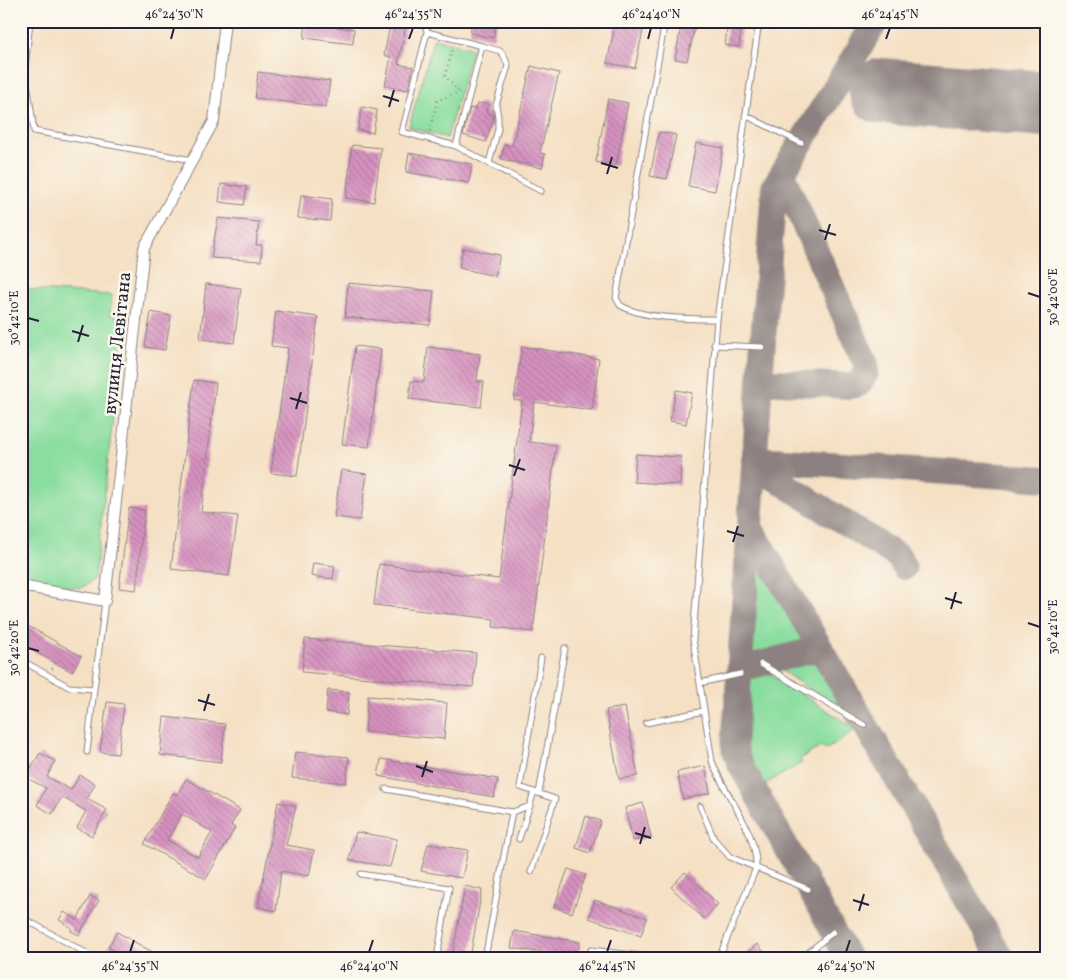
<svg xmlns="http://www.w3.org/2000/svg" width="1067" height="979" viewBox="0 0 1067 979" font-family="Vollkorn,serif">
	<defs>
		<pattern id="building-back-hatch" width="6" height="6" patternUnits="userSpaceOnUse" patternTransform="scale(1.25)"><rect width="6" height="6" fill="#d792c0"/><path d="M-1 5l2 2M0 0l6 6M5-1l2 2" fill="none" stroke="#ae779d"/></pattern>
	</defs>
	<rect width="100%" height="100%" fill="#fbf7ec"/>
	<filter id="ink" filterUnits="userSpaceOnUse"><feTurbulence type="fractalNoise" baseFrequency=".02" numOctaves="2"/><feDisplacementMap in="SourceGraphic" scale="10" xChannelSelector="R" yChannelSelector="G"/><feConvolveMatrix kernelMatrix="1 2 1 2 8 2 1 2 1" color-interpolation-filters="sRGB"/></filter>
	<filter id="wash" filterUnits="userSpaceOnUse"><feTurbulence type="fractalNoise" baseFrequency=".0096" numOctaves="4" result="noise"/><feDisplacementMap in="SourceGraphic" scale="20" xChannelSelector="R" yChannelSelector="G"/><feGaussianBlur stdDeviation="1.12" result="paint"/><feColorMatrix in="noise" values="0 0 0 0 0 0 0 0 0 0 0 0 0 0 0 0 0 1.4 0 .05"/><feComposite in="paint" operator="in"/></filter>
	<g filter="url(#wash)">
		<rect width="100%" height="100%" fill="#f5e0c4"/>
		<!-- green -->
		<path fill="#89dd9f" stroke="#56806d" d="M434,38L472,49L447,138L409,127Z
			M21,289L112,295L110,315L124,317L95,579L81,588L21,581Z
			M757,564H760L806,643L755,657L750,648Z
			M814,657L842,704L827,701L776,667Z
			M767,672L853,727L851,734L825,750L822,746L800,759L802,763L767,783H759L744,756L743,744L748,677Z"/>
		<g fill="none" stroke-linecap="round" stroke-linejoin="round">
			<!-- taxiway -->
			<path stroke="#8c8180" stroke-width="26" d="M760,381L850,386L859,384L866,372V364L782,174
				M756,459L1046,479
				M756,466L899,557L904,567
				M751,529L1001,958
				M741,669L820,648
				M848,958L740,764L734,747L774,187L876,21"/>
			<!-- runway -->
			<path stroke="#8c8180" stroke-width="66" d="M882,91L1046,104"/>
		</g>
		<g id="blocks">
			<!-- building -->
			<path fill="url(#building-back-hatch)" fill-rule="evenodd" d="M391,21H407L398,64L413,67L408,90L385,86L391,57L384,55Z
				M472,21H497L493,38L470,33Z
				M616,21H645L635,68L607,63Z
				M682,21H696L687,61L675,59Z
				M728,21H742L739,47L725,45Z
				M306,24L354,29L353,44L304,38Z
				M531,66L559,73L540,153L545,154L542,168L501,159L505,144L512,146Z
				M258,72L330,81L326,107L255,98Z
				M608,99L628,103L616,166L596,162Z
				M483,103L487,106L486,112L493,115L494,117L486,142L463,135L470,108L475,109L478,104Z
				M362,107L377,110L373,133L358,130Z
				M659,132L676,135L667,179L650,176Z
				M696,143L723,148L715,191L688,186Z
				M352,145L381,148L374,202L346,198Z
				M409,153L472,164L469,183L406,172Z
				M221,184L247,187L244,205L219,202Z
				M301,195L332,199L330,221L298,218Z
				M218,218L259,222L256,245H262L261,261L211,258Z
				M463,248L500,255L495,276L459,268Z
				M348,283L434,291L430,325L345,317Z
				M206,284L241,288L234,343L200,339Z
				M276,311L318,317L297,476L271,473L288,348L271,346Z
				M151,312L171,316L165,350L145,347Z
				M355,346L381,349L369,447L342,444Z
				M522,346L599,359L592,410L534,402L529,442L556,445L533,632L493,627L494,619L374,605L379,564L499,579L522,401L514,400Z
				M428,347L480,354L477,381H484L481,407L409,399L411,381L424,382Z
				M194,380L216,383L201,512L238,516L229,576L171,569Z
				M676,390L692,393L686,424L670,421Z
				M636,454L681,457L680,485L634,482Z
				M341,470L367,474L360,520L334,517Z
				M129,508L145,510L136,590L119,588Z
				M313,563L335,566L333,579L311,576Z
				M21,622L81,656L72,672L21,644Z
				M305,639L476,653L473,687L302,672Z
				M328,690L349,692L347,715L326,712Z
				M368,696L447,703L444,739L365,732Z
				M107,702L124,704L118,754L100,752Z
				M625,707L638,776L619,779L606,710Z
				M164,717L225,724L221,762L160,755Z
				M295,752L349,757L346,783L292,778Z
				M40,753L55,761L47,777L71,790L80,775L95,784L87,799L107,810L92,836L77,828L86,811L62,797L52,814L37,805L46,788L21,775V763L31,768Z
				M381,759L498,779L494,797L378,776Z
				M705,766L710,793L683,799L677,772Z
				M186,779L240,810L231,825L235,828L206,879L144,844L173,793L177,795ZM182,814L212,832L198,857L167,840Z
				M278,802L296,806L286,845L314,850L309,876L281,871L276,911L258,907Z
				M643,803L651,837L633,841L625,808Z
				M586,816L601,821L590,853L576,848Z
				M356,832L397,839L390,867L349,860Z
				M428,844L468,850L462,878L421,871Z
				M568,869L586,875L572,913L554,907Z
				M685,872L718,904L704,919L671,887Z
				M465,886L482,890L470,958H452Z
				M90,896L99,900L79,935L71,931L72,928L59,920L64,912L77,920Z
				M595,900L647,918L641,936L589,918Z
				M514,931L580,942L577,958L511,948Z
				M117,932L163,958H127L108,947Z
				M757,944L769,958H741Z"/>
		</g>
	</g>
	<g filter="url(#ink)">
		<use href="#blocks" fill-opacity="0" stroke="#8c8180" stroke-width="1"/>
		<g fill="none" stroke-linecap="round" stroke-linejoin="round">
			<!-- service casing -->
			<g stroke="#8c8180" stroke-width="7">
				<path id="service" d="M425,21L427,32L402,132L456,146L482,46L427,32
					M665,21L616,298L620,305C642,319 690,319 717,319
					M482,46L500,51L504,56L508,66L496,105L498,117V129L489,163
					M21,68H25L34,131L192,160
					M25,68L30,21
					M745,115L801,143
					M456,146L541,191
					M714,345L762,347
					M21,660L69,687L94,689L105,601
					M761,664L864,725
					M700,683L740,674
					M646,723L704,711
					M87,752L94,689
					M386,789L512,812L485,958
					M539,793L565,648
					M700,806L714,839L730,857L808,889
					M512,812L530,806
					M519,839L534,792
					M531,872L555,799L520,787L541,658
					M361,874L449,888L437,958
					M21,917L95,958
					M591,950L657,958
					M719,958L756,868C758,831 724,795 712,761L693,639L717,319L759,21
					M802,958L833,932"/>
			</g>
			<!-- minor casing -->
			<g stroke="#8c8180" stroke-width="12">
				<path id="minor" d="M21,586L105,601L144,248L214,121L225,21"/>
			</g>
			<!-- path -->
			<path stroke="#8c8180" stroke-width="2" stroke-dasharray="1 4" stroke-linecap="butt" d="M453,46L445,76L459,92
				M430,131L437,101L459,92L462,93
				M52,669L55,662
				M124,958L125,957"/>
			<!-- service -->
			<use href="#service" stroke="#fff" stroke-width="5"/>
			<!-- minor -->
			<use href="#minor" stroke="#fff" stroke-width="10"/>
		</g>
	</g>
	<!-- ticks -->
	<path fill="none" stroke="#22223b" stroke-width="2" d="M171,39L174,28M409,39L413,28M648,39L651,28M886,39L890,28M383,96L399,101M389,107L394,90M601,163L618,168M607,174L612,157M819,230L836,235M825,240L830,224M1028,293L1040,297M28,318L39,321M72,331L89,336M78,342L83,325M290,398L307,403M296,409L301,392M509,465L525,470M514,476L520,459M727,531L744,536M733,542L738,526M945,598L962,603M951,609L956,592M1028,623L1040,627M28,648L39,651M198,700L215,705M204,711L209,694M416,766L433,772M422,777L427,761M635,833L651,838M640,844L645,827M853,900L869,905M859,911L864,894M130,952L134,940M369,952L373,940M607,952L611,940M846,952L850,940"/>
	<g text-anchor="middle" stroke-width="5" stroke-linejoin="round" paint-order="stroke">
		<!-- street labels -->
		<g font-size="19" fill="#22223b" stroke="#fbf7ec">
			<text transform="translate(116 343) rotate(-84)" y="7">вулиця Левітана</text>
		</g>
	</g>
	<!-- margin -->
	<rect width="1067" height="979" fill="none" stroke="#fbf7ec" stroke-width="55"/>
	<rect x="28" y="28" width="1012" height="924" fill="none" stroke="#22223b" stroke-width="2"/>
	<g font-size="12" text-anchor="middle" fill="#22223b">
		<text x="174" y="18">46°24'30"N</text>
		<text x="413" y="18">46°24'35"N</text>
		<text x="651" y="18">46°24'40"N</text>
		<text x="890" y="18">46°24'45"N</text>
		<text transform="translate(1053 297) rotate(-90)" y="4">30°42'00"E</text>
		<text transform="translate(14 318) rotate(-90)" y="4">30°42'10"E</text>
		<text transform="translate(1053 627) rotate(-90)" y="4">30°42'10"E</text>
		<text transform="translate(14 648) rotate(-90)" y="4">30°42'20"E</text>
		<text x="130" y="970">46°24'35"N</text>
		<text x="369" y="970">46°24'40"N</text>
		<text x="607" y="970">46°24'45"N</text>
		<text x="846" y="970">46°24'50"N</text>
	</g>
</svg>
